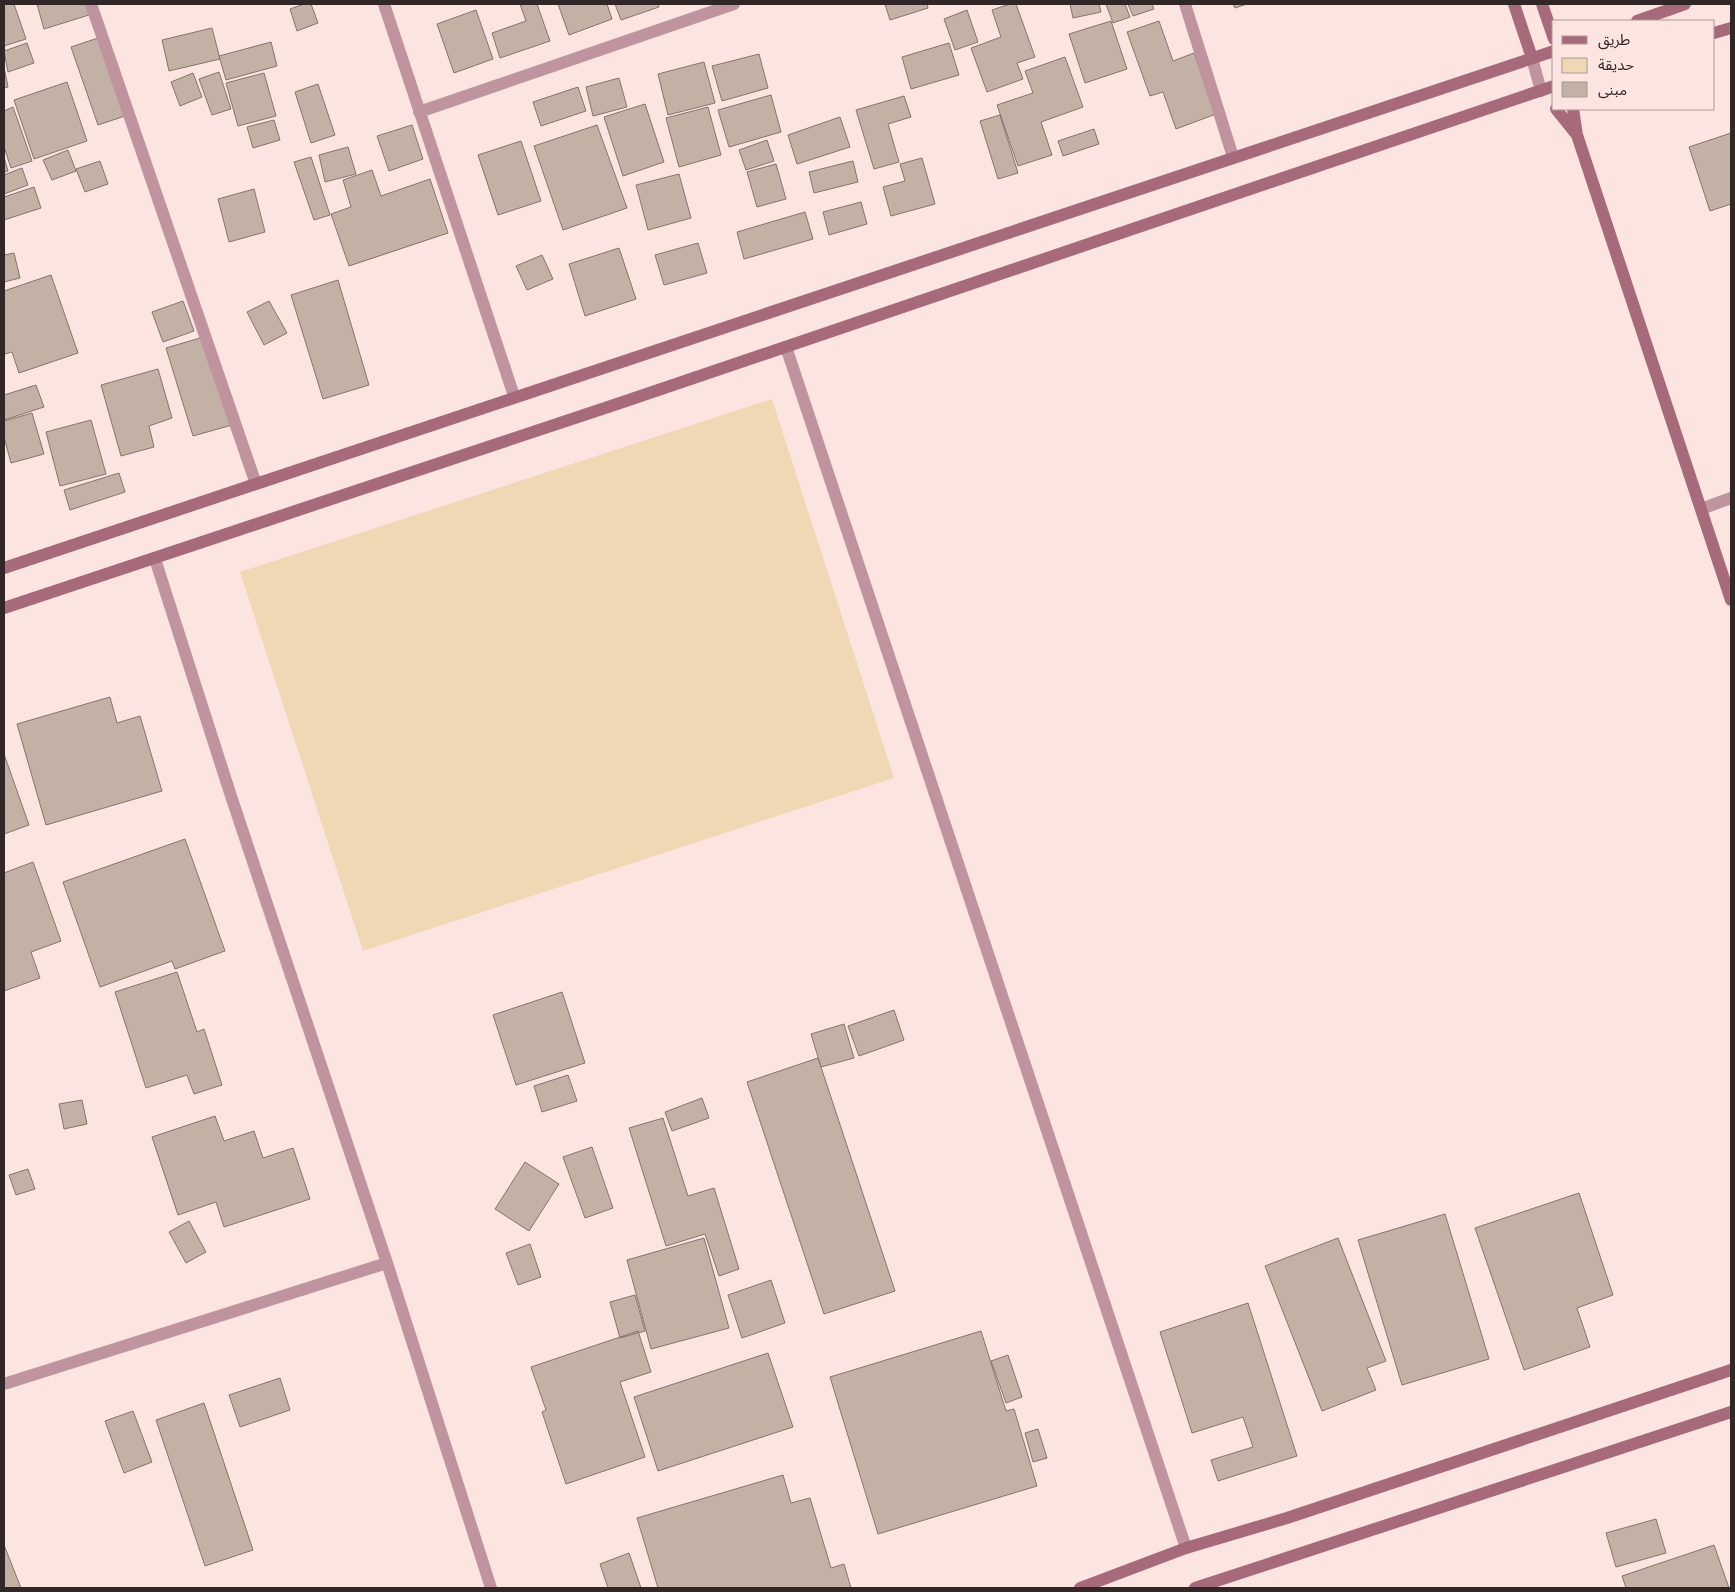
<svg xmlns="http://www.w3.org/2000/svg" width="1735" height="1592" viewBox="0 0 1735 1592" font-family="Raleway,'Noto Sans Arabic',sans-serif">
	<rect width="100%" height="100%" fill="#fce4e0"/>
	<!-- green -->
	<path fill="#f1d8b5" d="M772,399L894,778L363,951L240,572Z"/>
	<!-- building -->
	<path fill="#c4b1a6" stroke="#86746a" d="M4,4H14L26,39L4,46Z
		M37,4H86L89,15L44,29Z
		M304,4H311L318,23L297,31L290,9Z
		M520,4H537L550,41L500,58L492,33L526,21Z
		M558,4H607L612,19L569,35Z
		M615,4H658L659,7L621,20Z
		M885,4H927L928,8L890,20Z
		M1010,4H1016L1035,57L1017,63L1023,79L987,92L971,48L1001,37L992,10Z
		M1070,4H1099L1101,12L1073,18Z
		M1106,4H1125L1130,17L1113,23Z
		M1128,4H1152L1154,9L1133,16Z
		M1233,4H1247L1235,8Z
		M476,10L493,59L454,73L437,24Z
		M967,10L978,42L955,50L944,19Z
		M1111,21L1127,69L1085,83L1069,34Z
		M1159,21L1173,61L1194,53L1216,114L1176,129L1163,92L1150,96L1127,32Z
		M212,28L220,59L169,71L162,40Z
		M98,38L125,116L98,125L71,47Z
		M271,42L277,66L226,80L219,56Z
		M27,43L34,63L8,72L4,51Z
		M949,43L959,75L911,89L902,57Z
		M759,54L768,88L722,101L712,66Z
		M1065,57L1083,107L1041,122L1052,155L1018,166L997,105L1033,93L1025,71Z
		M704,62L715,103L668,115L658,74Z
		M4,67L8,87L4,88Z
		M219,72L231,109L212,115L199,79Z
		M193,73L202,97L180,106L171,82Z
		M264,73L276,116L238,126L226,83Z
		M619,78L627,107L593,116L586,87Z
		M67,82L87,141L34,159L14,100Z
		M318,84L335,135L311,143L295,92Z
		M578,87L586,111L541,126L533,102Z
		M771,95L781,132L729,147L718,110Z
		M904,96L911,117L888,124L899,162L874,169L856,110Z
		M645,104L664,162L623,176L604,117Z
		M13,107L32,161L11,168L4,147V111Z
		M708,107L721,155L679,167L666,118Z
		M1000,115L1018,173L998,179L980,121Z
		M840,117L850,147L797,164L788,135Z
		M274,120L280,140L253,148L247,127Z
		M412,125L423,159L389,171L377,136Z
		M597,125L627,208L563,230L534,146Z
		M1094,129L1099,144L1063,156L1058,141Z
		M1731,133V204L1710,211L1689,147Z
		M767,140L774,161L746,170L739,150Z
		M521,141L541,201L498,215L478,155Z
		M348,147L356,174L325,182L319,155Z
		M68,150L76,171L52,180L43,160Z
		M4,157L8,171L4,172Z
		M311,157L330,215L314,220L294,162Z
		M922,158L935,204L891,216L883,187L905,181L900,164Z
		M100,161L108,184L85,192L76,169Z
		M853,161L858,182L814,193L809,172Z
		M776,164L786,199L757,207L747,172Z
		M22,168L28,185L4,194V175Z
		M372,170L381,196L430,179L448,233L349,266L331,214L351,207L343,180Z
		M679,174L691,218L648,230L636,185Z
		M34,187L41,208L4,220V197Z
		M254,189L265,232L229,242L218,199Z
		M861,202L867,224L829,235L823,212Z
		M805,212L813,239L744,259L737,232Z
		M698,243L707,273L664,285L655,255Z
		M619,248L636,299L585,316L569,264Z
		M14,253L20,278L4,282V255Z
		M542,255L553,279L527,290L516,266Z
		M51,275L78,353L19,373L12,352L5,354L4,351V291Z
		M338,280L369,385L323,399L291,295Z
		M183,301L194,331L163,342L152,312Z
		M269,301L287,333L264,345L247,312Z
		M207,336L232,425L193,436L166,348Z
		M158,369L172,418L149,426L154,447L121,456L101,385Z
		M36,385L44,407L4,420V395Z
		M32,413L44,454L11,463L4,437V421Z
		M91,420L106,474L60,486L46,432Z
		M119,473L125,492L70,510L64,490Z
		M110,697L117,723L140,716L162,791L46,825L17,724Z
		M4,754L29,825L4,834Z
		M185,839L225,951L175,969L172,961L100,987L63,882Z
		M33,862L61,941L31,952L40,978L4,991V873Z
		M177,972L197,1032L204,1029L222,1085L194,1094L187,1075L146,1088L115,992Z
		M562,992L585,1063L516,1085L493,1015Z
		M894,1010L904,1040L859,1056L848,1026Z
		M844,1024L854,1058L821,1067L811,1034Z
		M818,1058L895,1291L824,1314L747,1082Z
		M568,1075L577,1101L542,1112L534,1086Z
		M702,1098L709,1118L672,1131L665,1112Z
		M82,1100L87,1124L64,1129L59,1104Z
		M215,1116L224,1141L254,1131L263,1158L293,1148L310,1199L224,1227L216,1202L178,1215L152,1137Z
		M663,1118L688,1196L714,1188L739,1269L719,1276L705,1234L666,1246L629,1128Z
		M592,1147L613,1208L585,1218L563,1157Z
		M525,1162L559,1184L529,1231L495,1209Z
		M28,1169L35,1189L16,1195L9,1175Z
		M1579,1193L1613,1295L1577,1308L1590,1347L1524,1370L1475,1228Z
		M1445,1214L1489,1359L1402,1385L1358,1240Z
		M189,1221L206,1252L186,1263L169,1232Z
		M704,1238L729,1328L651,1349L627,1260Z
		M1338,1238L1386,1361L1367,1368L1376,1390L1322,1411L1265,1266Z
		M530,1244L541,1277L518,1285L506,1253Z
		M771,1280L785,1323L742,1338L728,1295Z
		M635,1295L645,1331L620,1338L610,1302Z
		M1248,1303L1297,1456L1218,1481L1211,1460L1253,1447L1243,1417L1192,1433L1160,1332Z
		M638,1331L651,1372L620,1382L645,1457L566,1484L542,1412L546,1410L531,1367Z
		M981,1331L1006,1411L1014,1409L1037,1486L878,1534L830,1377Z
		M768,1353L793,1427L658,1471L634,1397Z
		M1008,1355L1022,1397L1006,1403L991,1361Z
		M280,1378L290,1410L240,1427L229,1395Z
		M204,1403L253,1550L205,1566L156,1420Z
		M133,1411L152,1462L124,1473L105,1421Z
		M1038,1429L1047,1458L1033,1462L1025,1433Z
		M783,1475L791,1503L810,1498L831,1568L844,1564L851,1588H658L637,1518Z
		M1656,1519L1666,1553L1616,1567L1606,1533Z
		M4,1545L21,1588H4Z
		M1714,1545L1729,1588H1626L1622,1576Z
		M629,1553L641,1588H608L600,1564Z"/>
	<g fill="none" stroke-linecap="round" stroke-linejoin="round">
		<!-- street -->
		<path stroke="#bf949f" stroke-width="12" d="M91,4L256,484
			M384,4L514,396
			M1185,4L1233,157
			M1532,58L1541,91
			M419,112L734,4
			M786,347L1186,1548
			M1701,509L1731,498
			M155,559L230,793L387,1263L491,1588
			M4,1384L387,1263"/>
		<!-- secondary -->
		<path stroke="#a76a7b" stroke-width="12" d="M1514,4L1532,58
			M1542,4L1554,39
			M1637,21L1685,4
			M1714,33L1731,28
			M1556,109L1577,135
			M1573,109L1577,135L1731,600
			M4,568L1554,51
			M4,608L620,403L1554,86
			M1080,1588L1186,1548L1287,1518L1731,1370
			M1195,1588L1731,1412"/>
	</g>
	<!-- border -->
	<rect width="1735" height="1592" fill="none" stroke="#302726" stroke-width="10"/>
	<!-- legend -->
	<rect x="1552" y="20" width="162" height="90" fill="#fce4e0" stroke="#aa9896"/>
	<rect x="1562" y="36" width="25" height="8" fill="#a76a7b" stroke="#aa9896"/>
	<text x="1598" y="45" font-size="15" fill="#302726">طريق</text>
	<rect x="1562" y="58" width="25" height="15" fill="#f1d8b5" stroke="#aa9896"/>
	<text x="1598" y="70" font-size="15" fill="#302726">حديقة</text>
	<rect x="1562" y="82" width="25" height="15" fill="#c4b1a6" stroke="#aa9896"/>
	<text x="1598" y="95" font-size="15" fill="#302726">مبنى</text>
</svg>
